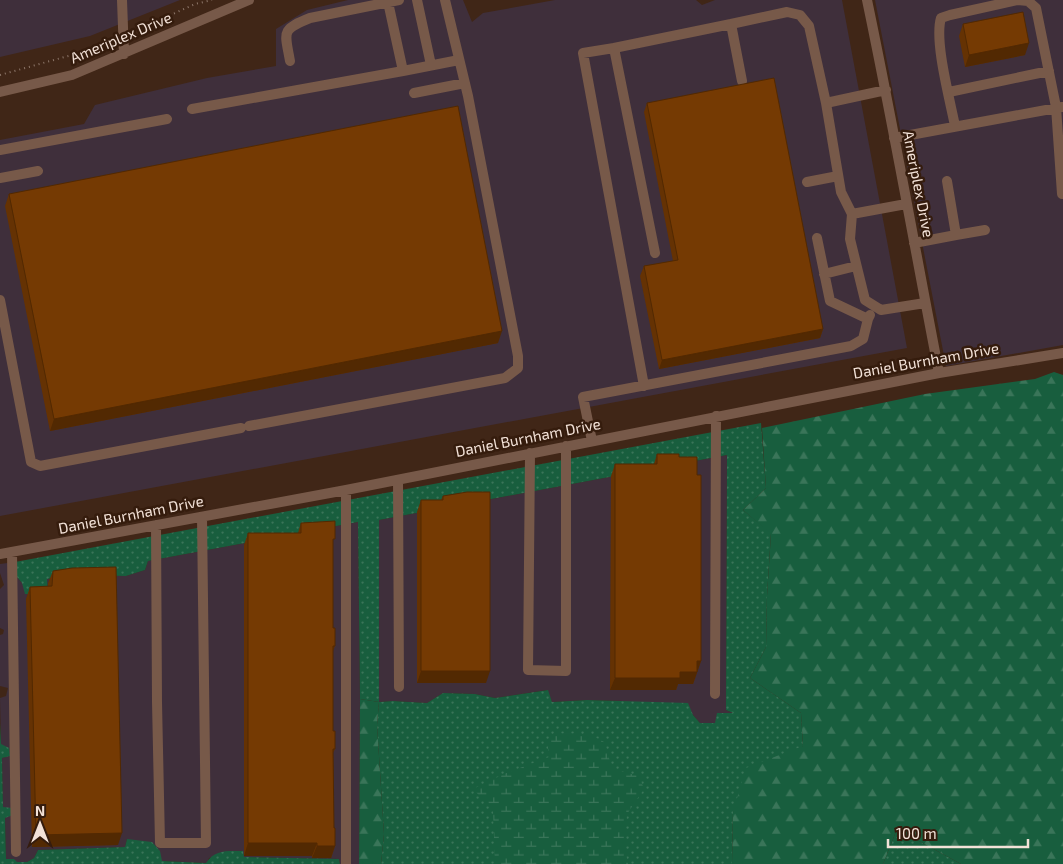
<svg xmlns="http://www.w3.org/2000/svg" width="1063" height="864" viewBox="0 0 1063 864" font-family="'Exo 2',sans-serif">
	<defs>
		<pattern id="grass-dots" width="8" height="8" patternUnits="userSpaceOnUse" patternTransform="scale(1.25)"><rect width="8" height="8" fill="#185e3e"/><path d="M2 2h.1M6 6h.1" fill="none" stroke="#3a7559" stroke-width="1.8" stroke-linecap="round"/></pattern>
		<pattern id="forest-firs" width="22" height="20" patternUnits="userSpaceOnUse" patternTransform="scale(1.25)"><rect width="22" height="20" fill="#185e3e"/><path d="M5 1l3.5 6h-7zM16 11l3.5 6h-7z" fill="#3a7559"/></pattern>
		<pattern id="wetland-marsh" width="20" height="14" patternUnits="userSpaceOnUse" patternTransform="scale(1.25)"><rect width="20" height="14" fill="#185e3e"/><path d="M1 5h8M5 5V1M11 12h8M15 12V8" fill="none" stroke="#3a7559"/></pattern>
	</defs>
	<rect width="100%" height="100%" fill="#402617"/>
	<!-- industrial -->
	<path fill="#3f2f3b" d="M0,0H180L90,36L0,57Z
		M348,0H463L472,22L483,13L555,0H696L702,5L715,0H842L907,348L0,516V140L84,124L95,105L207,78L276,66V29L307,10Z
		M875,0H1063V345L946,366Z
		M727,455L726,710L735,714L715,723H700L693,715L622,701L587,700L552,702L547,690L495,698L475,694L443,693L427,703L393,701L379,702V520Z
		M358,522L360,699L359,864H340L339,859L243,857V852L209,858L207,863L162,861L127,839L125,847L38,850L34,858L27,862L17,863L6,859L5,818L12,808H3L2,758L9,756L1,745L0,698L6,696L8,688L0,686V635L3,634L4,630L0,628V589L4,585L0,573V564L15,562L17,577L22,583L48,594L47,579L70,575L126,576L145,570L148,561Z"/>
	<!-- grass -->
	<path fill="url(#grass-dots)" fill-rule="evenodd" d="M761,423L766,488L743,510L771,533L767,596L766,647L750,678L801,713L803,746L733,812L732,864H381L384,834L377,725L379,702L360,699L358,522L148,561L145,570L126,576L70,575L47,579L48,594H25L22,583L17,577L15,562ZM727,455L726,710L733,713H717L715,723H700L693,715L688,703L587,700L552,702L548,690L495,698L475,694L443,693L427,703L393,701L379,702V520Z
		M0,723L1,744L9,748L10,756L2,758L3,807L12,808L13,815L5,818L6,859H14L17,862H27L34,858L38,850L125,847L127,839L152,842L160,851L162,861L206,863C215,849 228,851 243,851L244,857L339,859L340,864H0Z
		M897,829L961,864H883Z"/>
	<!-- forest -->
	<path fill="url(#forest-firs)" d="M1054,372L1063,375V864H961L897,829L883,864H732L733,812L746,768L803,746L801,713L750,678L766,647L767,596L771,534L743,510L766,488L762,428L925,394L1035,379Z
		M360,699L379,702L377,725L384,834L381,864H359Z"/>
	<!-- wetland -->
	<path fill="url(#wetland-marsh)" d="M554,733C576,735 587,730 605,743L612,769L639,776L644,789L627,814L624,844L628,864H495L493,810L473,789L504,774L549,757L548,747Z"/>
	<g fill="none" stroke-linecap="round" stroke-linejoin="round">
		<!-- path -->
		<path stroke="#8d776a" stroke-width="2" stroke-dasharray="1 4" stroke-linecap="butt" d="M133,32L195,4L212,0
			M0,75L86,51L115,40"/>
		<!-- minor -->
		<path stroke="#775949" stroke-width="10" d="M122,0L124,54
			M417,0L431,65
			M867,0C893,124 915,249 939,373
			M388,2L403,71L459,60
			M614,48L583,53L644,386
			M290,61C285,32 280,30 310,18L399,0
			M742,81L731,24L787,12L800,15L809,26L826,103L841,192L852,214
			M0,92L72,75L249,0
			M949,92L1049,71
			M414,93L465,83
			M826,103L886,90
			M192,109L403,71
			M955,126C950,100 934,41 941,18L950,15L1018,0L1028,1L1036,8L1056,107L1062,194
			M894,138L1062,107
			M0,150L167,119
			M0,178L38,171
			M807,182L838,176
			M906,204L852,214L850,239L865,300L881,310L925,303
			M956,235L985,230
			M817,238L830,301L868,319L870,315
			M914,243L956,235L947,181
			M655,253L614,48L731,24
			M824,274L856,266
			M0,300L31,462L40,466L241,428
			M249,426L505,378L518,368V356L468,96L445,0
			M592,441L583,397L851,346L863,339L868,319
			M530,453L528,670L566,671V446
			M398,480L399,687
			M346,490V864
			M156,525L157,702L160,843H206L202,517
			M12,552L16,852
			M0,554L346,490L939,373L1063,353
			M715,694L716,416"/>
	</g>
	<!-- wall -->
	<path fill="#653203" d="M963,24L1025,55L965,67L959,36Z
		M647,103L823,329L820,338L659,369L640,276L644,266L673,261L644,112Z
		M9,194L498,343L50,431L5,206Z
		M657,454L679,457L697,475L701,661L693,684H678L676,690H610L611,476L615,464H654Z
		M443,496L486,683H417V512L421,500H441Z
		M301,523L333,543V628L335,646L333,651V731L335,749L333,753L334,828L335,846L331,858H312V856H244V545L248,533H298Z
		M53,571L118,845L32,847L26,599L30,587L48,586V583Z"/>
	<!-- shaded-wall -->
	<path fill="#522902" d="M1029,43L1025,55L965,67L969,55Z
		M823,329L820,338L659,369L662,360Z
		M502,331L498,343L50,431L54,419Z
		M697,661H701L693,684H678L676,690H610L615,678L680,672Z
		M421,671H490L486,683H417Z
		M122,833L118,845L32,847L36,835Z
		M248,843H317L312,856H244Z
		M317,846H335L331,858H312Z"/>
	<!-- building -->
	<path fill="#753a03" stroke="#522902" d="M1023,12L1029,43L969,55L963,24Z
		M774,78L823,329L662,360L644,266L678,260L647,103Z
		M458,106L502,331L54,419L9,194Z
		M657,454H679V457H697V475H701V661H697V672H680V678H615V464H657Z
		M467,492H490V671H421V500H443V496Z
		M335,521V539H333V628H335V646H333V731H335V749H333L334,828H335V846H317V843H248V533H301V523Z
		M116,567L122,833L36,835L30,587L52,586L53,571L72,568Z"/>
	<g text-anchor="middle" stroke-width="5" stroke-linejoin="round" paint-order="stroke">
		<!-- street labels -->
		<g font-size="15" fill="#f3e2d8" stroke="#351c0d">
			<text transform="translate(121 38) rotate(-23)" y="5">Ameriplex Drive</text>
			<text transform="translate(918 184) rotate(79)" y="5">Ameriplex Drive</text>
			<text transform="translate(926 361) rotate(-10)" y="5">Daniel Burnham Drive</text>
			<text transform="translate(528 438) rotate(-11)" y="5">Daniel Burnham Drive</text>
			<text transform="translate(131 515) rotate(-11)" y="5">Daniel Burnham Drive</text>
		</g>
	</g>
	<!-- north arrow -->
	<g transform="translate(40 824)" stroke="#351c0d" stroke-width="4" paint-order="stroke">
	<path d="M0-4L9 19L0 12L-9 19Z" fill="#f3e2d8"/>
	<text y="-8" font-size="14" font-weight="bold" text-anchor="middle" fill="#f3e2d8">N</text>
	</g>
	<!-- scale -->
	<path d="M888 839v8h140v-8" fill="none" stroke="#f3e2d8" stroke-width="2.5"/>
	<text x="896" y="839" font-size="15" fill="#f3e2d8" stroke="#351c0d" stroke-width="4" paint-order="stroke">100 m</text>
</svg>
